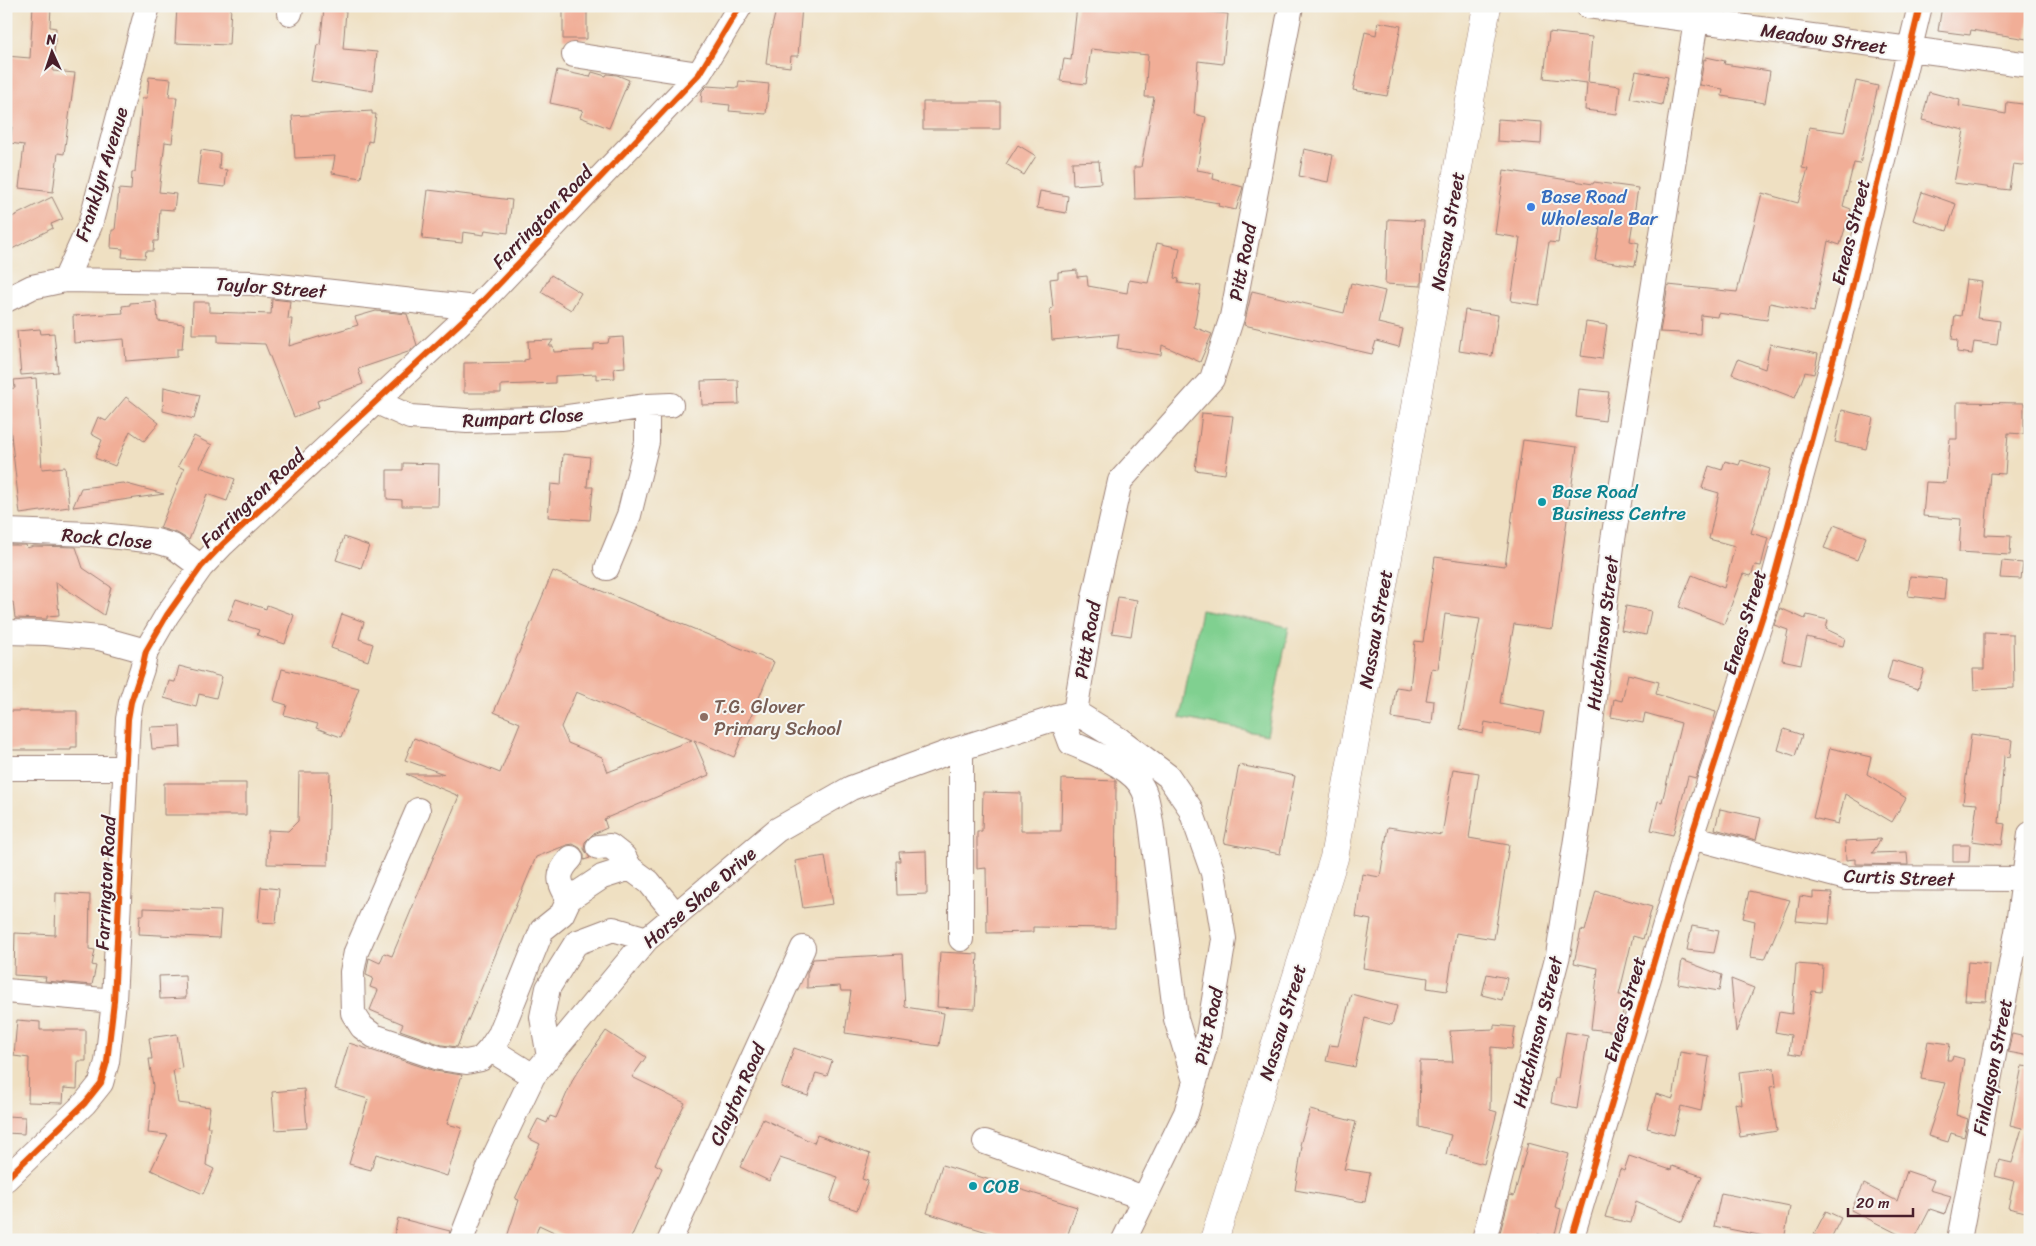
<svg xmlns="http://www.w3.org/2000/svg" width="2036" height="1246" viewBox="0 0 2036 1246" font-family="Sriracha,sans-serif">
	<rect width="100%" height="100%" fill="#f6f6f2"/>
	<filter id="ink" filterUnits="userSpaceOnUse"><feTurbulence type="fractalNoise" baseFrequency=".02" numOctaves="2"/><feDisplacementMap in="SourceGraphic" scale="10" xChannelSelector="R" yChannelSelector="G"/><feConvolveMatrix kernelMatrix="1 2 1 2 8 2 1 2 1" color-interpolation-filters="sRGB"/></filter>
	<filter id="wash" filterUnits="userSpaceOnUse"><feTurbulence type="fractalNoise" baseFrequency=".0096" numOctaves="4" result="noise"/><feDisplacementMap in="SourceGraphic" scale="20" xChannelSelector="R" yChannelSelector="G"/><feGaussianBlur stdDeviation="1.12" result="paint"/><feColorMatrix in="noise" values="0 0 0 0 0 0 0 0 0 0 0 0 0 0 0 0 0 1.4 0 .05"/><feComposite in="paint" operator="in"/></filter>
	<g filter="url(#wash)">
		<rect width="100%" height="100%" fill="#efe0c2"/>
		<!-- green -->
		<path fill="#80d090" stroke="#65785e" d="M1201,610L1289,627L1267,735L1180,718Z"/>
		<g id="blocks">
			<!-- building -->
			<path fill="#f1ae97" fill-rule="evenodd" d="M33,6H51L50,27L56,28L53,71L75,73L64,154L58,153L53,192L19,188L24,145L10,143L12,127L6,126V56L30,58Z
				M177,6H231L229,45L175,43Z
				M563,6H587V39H563Z
				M777,6H802L798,56H791L790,67L766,64L769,39Z
				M1077,6H1154L1228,14L1223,64L1198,61L1194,114L1206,117L1197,170L1214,173L1213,179L1243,187L1236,210L1218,206L1219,203L1183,197L1135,199L1134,167H1141L1154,97H1145L1148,55L1091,49L1086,84L1060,81L1064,59L1071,60Z
				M1942,6H2023V10L2030,11L2027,39L1971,30L1970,35L1938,31Z
				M324,9L346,11L343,49L377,52L373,91L311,81L317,45H320Z
				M1378,22L1401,26L1387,96L1353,90L1365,32L1376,35Z
				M1549,32L1592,37L1588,82L1620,86L1617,114L1585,110L1587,83L1544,78Z
				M1706,57L1725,61L1724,64L1770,71L1765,103L1722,96L1723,89L1700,85L1704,59L1706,60Z
				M557,70L590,77L592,72L606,76L607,74L617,75L629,80L609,128L580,117L583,110L550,103Z
				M1636,71L1668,77L1662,105L1630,98Z
				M149,77L171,79L169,97H177L172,143L165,142L159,192L176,194L174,210L160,209L158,241H154L153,251H146L145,258L122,257L123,249L111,248L112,230H115L119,189L131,190L132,172H135L142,98H147Z
				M739,81L769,84L766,114L729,111L730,105L701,102L702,91L707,86L738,88Z
				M1856,81L1878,86L1860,164L1854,163L1843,206L1851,209L1840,245L1828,241L1814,312L1770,303L1767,320L1718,313L1717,317L1701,315L1700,334L1660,332L1668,285L1737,292L1762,193L1798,203L1808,169L1802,168L1809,127L1844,132Z
				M1929,92L1960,100L1959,106L2006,114L2007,102L2030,105V166L2013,164L2009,190L1954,183L1964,130L1922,120Z
				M923,102H1000V129H923Z
				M372,111V114H376L372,142L368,141L361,178L332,173L335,156L295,158L292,116Z
				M1498,119L1542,122L1541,144L1497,141Z
				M1018,145L1036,156L1024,175L1006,164Z
				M1304,149L1333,155L1328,182L1299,176Z
				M201,150L220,153L219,169L227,170L225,187L197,184Z
				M1099,161L1101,183L1073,185L1072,162Z
				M1504,170L1593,184L1594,182L1638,188L1630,241L1639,243L1635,266L1595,260L1601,221L1562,215L1558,243L1549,242L1539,305L1511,301L1520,238L1495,234Z
				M428,190L512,200L508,233L485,230L484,235L463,232L462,243L422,239Z
				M1040,191L1068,196L1066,213L1037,208Z
				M1922,192L1956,204L1947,231L1913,220Z
				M52,197L63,219L51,224L53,228L12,249L6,236V220Z
				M1388,219L1424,221L1421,286L1385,284Z
				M1157,243L1180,248L1174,278L1179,279L1178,283L1201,286L1194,327L1212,334L1200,362L1162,345L1161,355L1117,348L1119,334L1052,340L1050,309L1053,308L1050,279L1058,278V272L1077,270V277L1087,276L1088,286L1127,293L1129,280L1148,283Z
				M551,275L581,293L571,310L541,292Z
				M1966,280L1982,282L1977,318L2000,321L1997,345L1974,342L1972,354L1957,352L1958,340L1952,339L1955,315L1961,316Z
				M1351,283L1385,291L1378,323L1403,329L1399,347L1376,341L1372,354L1244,325L1252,291L1344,313Z
				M272,299L290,301L288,319H292L289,346L358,325L355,317L376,311L407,314L417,345L408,352L358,369L363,384L317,401L319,407L294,417L265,344L218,342V334H192L193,302H209V312L271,314Z
				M156,301L158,321L184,324L182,349H177V357L126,361L124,339L74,343L73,316L123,313L122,306L130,305V303Z
				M1465,310L1498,315L1492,356L1459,351Z
				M1586,322L1607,325L1602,359L1581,356Z
				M40,329L41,334L54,333L58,372L21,375L17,331Z
				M623,337L625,367L614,368L615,378L596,379V374L555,376V383L501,385V393H464V363L524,362V360L529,359L528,341L553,340L549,346H553L554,352L594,350V344L608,343L609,338Z
				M1770,344L1818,354L1814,374L1805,372L1795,398L1732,374L1738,359L1765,369Z
				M36,378L42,469L65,467L69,507L20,514L9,417H6V389L15,388L14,380Z
				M738,380L739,404L702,405L701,381Z
				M164,387L200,395L194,419L163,411Z
				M1579,389L1609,392L1605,421L1576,417Z
				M126,397L159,423L144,441L130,431L115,466L95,458L102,440L91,434L98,417L106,421Z
				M1957,402L2024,403V434L2008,433L2005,474L1990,473L1985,535L2011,536L2010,555L1959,552L1961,519L1923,516L1926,482L1946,483L1950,439H1957Z
				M1842,410L1873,418L1866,449L1835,442Z
				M1202,413L1233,416L1225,474L1195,470Z
				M194,436L212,445L200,467L235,479L227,501L207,494L189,540L177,533L160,528L184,469L178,466Z
				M1523,440L1577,447L1552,629L1514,624L1500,703L1544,712L1540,733L1485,722L1483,734L1460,729L1480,619L1445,614L1438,669L1432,668L1426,700L1434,701L1432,724L1392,718L1396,687L1410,689L1415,641L1423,642L1435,557L1505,566Z
				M563,454L590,457L587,487H593L590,520L548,517L551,484L561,485Z
				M1741,460L1770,469L1751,533L1768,538L1761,566L1755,565L1751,576L1743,574L1724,624L1679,607L1692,575L1724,588L1735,546L1709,539L1719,493L1702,488L1709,466L1722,470L1725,461L1739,465Z
				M403,463L439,464L438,506H402V500L387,499V470H403Z
				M123,483L164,494L73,507L81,488Z
				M1834,525L1866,537L1857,560L1824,548Z
				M344,537L369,546L361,568L336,560Z
				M6,545H26L27,548L34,546L76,547L83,568L111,587L104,615L56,582L59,615L47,616V619H45L15,618L13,602L6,603Z
				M2002,561L2023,563L2021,579L2000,578Z
				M553,571L774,662L734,757L694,740L709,775L604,819L607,828L593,834L585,842L584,849L590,858L584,860V854L580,848L573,844L567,845L536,857L457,1047L442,1045L400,1030L403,1024L370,1010L378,990L370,987L373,978L366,975L369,958L380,963L384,953L392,956L459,796L406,774H444L405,760L414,738L500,773L520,723L494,712ZM576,692L692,740L608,772L602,757L568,743L561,727Z
				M1910,576L1946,579L1944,600L1908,596Z
				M1118,597L1137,600L1131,636L1112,633Z
				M236,599L266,609L267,605L294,615L285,644L257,635L259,630L228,620Z
				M1626,606L1651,611L1646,635L1621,630Z
				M1780,608L1805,619L1807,615L1828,620L1826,629L1845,638L1843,646L1807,637L1801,664L1782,660L1788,630L1774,625Z
				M342,614L364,622L359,639L373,644L368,661L331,648Z
				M1984,633L2013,634L2014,688L1974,690L1973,669H1984Z
				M1892,660L1924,669L1918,689L1887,680Z
				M179,666L222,677L216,698L199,694L196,707L164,698L169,681L175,682Z
				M282,669L359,688L341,737L316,728L318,724L284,715L287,705L274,701Z
				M1628,674L1659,682L1656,694L1716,712L1696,778L1688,776L1673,835L1651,830L1658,801L1662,802L1681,723L1645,713L1643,723L1611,717L1614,699L1622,701Z
				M6,711H77V747H71V750H6Z
				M180,726L181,747L152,749L150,727Z
				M1784,729L1802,735L1795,756L1778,750Z
				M1971,734L2012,740L2010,757L2004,756L1999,823L2005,824L2002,845L1972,841L1977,804L1963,803Z
				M1830,748L1871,757L1867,774L1906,798L1892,822L1845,794L1838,824L1813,818Z
				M1239,765L1295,776L1280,854L1224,843Z
				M1453,769L1479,773L1469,838L1509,845L1494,939L1456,933L1447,991L1427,988L1428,978L1363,968L1371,920L1356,917L1362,874L1380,877L1388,827L1442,835Z
				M299,772H330L328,865L267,864L268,830L288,831L298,821Z
				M1062,779L1116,781L1115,928L1033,927V932L987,933L986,868L977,869V831H982L983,792L1021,793V831H1061Z
				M164,783H246V815H164Z
				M1720,809L1761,818L1756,840L1715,829Z
				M1881,839L1872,853L1907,852L1908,865L1855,864V859L1846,860L1845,841Z
				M1953,845H1970L1969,862H1953Z
				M926,851L927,894L897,895L896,861H900L899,852Z
				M825,856L833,904L803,908L795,861Z
				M261,887L279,889L276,923L258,922Z
				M1596,891L1652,907L1643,939L1633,936L1619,995H1625L1622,1019L1619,1032L1591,1029L1598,968L1574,963L1581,930L1585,931Z
				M1749,891L1790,900L1765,959L1750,957L1755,921L1743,918Z
				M1813,892L1832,893L1829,924L1796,921L1800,896L1813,898Z
				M56,893L90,895L89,949L95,950L92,965L96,966L92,985L45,981L46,977L14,975L15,933L55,935Z
				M144,908L221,911L219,938L139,934L140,915H144Z
				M1692,926L1719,931L1714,953L1687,950Z
				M940,952L978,954L975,1009L937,1007Z
				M902,954L905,1007L944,1013L939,1046L845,1033L851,991H841L840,986L807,988V973L813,959Z
				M1682,960L1722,975L1719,991L1678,984Z
				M1968,962L1989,964L1986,1001L1965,1000Z
				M1796,964L1823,966L1821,992L1812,991L1802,1055L1789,1053L1791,1035L1775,1032L1779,1012L1792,1014Z
				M1487,974L1507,978L1502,1000L1482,995Z
				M185,975L186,998L160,999L159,976Z
				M1731,979L1754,988L1736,1032Z
				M1351,994L1397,1006L1392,1025L1365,1018L1355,1067L1326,1061L1330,1045L1338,1046Z
				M17,1020L40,1022V1030H86V1061H78L77,1089L64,1088L63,1103L28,1102L29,1058L14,1056Z
				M1494,1025L1515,1027L1512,1049L1491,1047L1490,1110L1497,1112L1484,1164L1446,1154L1451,1135L1419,1127L1420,1061L1453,1062L1450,1031L1494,1029Z
				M606,1031L646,1057L632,1077L685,1103L655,1164L662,1168L630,1240H571L539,1225L534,1240H506L519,1200L515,1199L540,1144L528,1138L538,1119L547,1123L550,1116L556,1118L574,1077Z
				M1566,1032L1588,1036L1577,1109L1551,1103L1555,1078H1558Z
				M177,1034L182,1068L173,1070L178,1103L210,1107L207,1127H210L206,1165L214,1169L203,1194L151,1170L168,1135L148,1133L153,1086L149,1059H152L149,1038Z
				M2012,1034L2030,1038V1056L2008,1052Z
				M1928,1041L1950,1044L1947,1060H1952L1953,1056L1964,1059L1956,1115L1968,1119L1964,1137L1951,1133L1948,1142L1928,1136L1945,1083L1921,1079Z
				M349,1043L435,1071L462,1075L447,1124L462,1128L447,1176L376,1154L371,1170L349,1164L368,1099L335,1089Z
				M794,1048L832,1061L827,1076L816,1073L808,1096L781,1087Z
				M1680,1052L1709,1057L1701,1111L1681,1106L1674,1135L1647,1128L1656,1094L1673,1099Z
				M2022,1066L2030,1067V1213L2008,1208L2014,1181L1995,1176L1999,1160L2012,1163L2022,1128L2010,1125Z
				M1774,1068L1776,1086L1770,1087L1777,1131L1740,1137L1735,1103L1742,1105L1739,1072Z
				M304,1089L307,1128L275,1130L272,1092Z
				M1310,1110L1356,1122L1344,1169L1370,1173L1365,1202L1295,1190L1302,1146L1300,1145Z
				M6,1116L25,1117L24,1134L6,1133Z
				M763,1119L814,1143L817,1135L870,1154L862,1179L868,1181L857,1210L830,1201L838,1177L780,1158L769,1181L740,1167Z
				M1528,1143L1569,1154L1555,1207L1561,1209L1554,1238L1538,1234L1536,1240H1498L1510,1195L1514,1196Z
				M1629,1156L1671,1170L1672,1166L1702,1176L1682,1222L1636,1202L1631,1223L1605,1217L1620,1169L1624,1171Z
				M942,1165L1077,1207L1066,1240H1012L927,1213Z
				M1907,1171L1934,1180L1930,1190L1951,1196L1945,1214L1930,1209L1914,1240H1910L1851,1210L1864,1184L1897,1201Z
				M1721,1193L1790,1207L1784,1240L1714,1226Z
				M1826,1211L1841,1218L1830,1240H1824L1814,1234Z
				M398,1218L450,1231L448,1240H393Z"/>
		</g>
	</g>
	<g filter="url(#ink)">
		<use href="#blocks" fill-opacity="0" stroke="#9c8076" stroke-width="1"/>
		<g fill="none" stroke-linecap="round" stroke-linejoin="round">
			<!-- minor casing -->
			<g stroke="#9c8076" stroke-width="26">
				<path id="minor" d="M1588,6L2030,65
					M290,13L292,6
					M574,55L699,74
					M65,280L252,283L476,308
					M6,300L32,287L65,280L90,225L148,6
					M377,402L410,417L467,421L561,418L647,406L671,405
					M6,531L91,534L156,541L173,546L201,567
					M607,568L629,515L647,442V406
					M6,632L46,633L99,638L146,651
					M1075,712L1094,597L1120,481L1212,379L1232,317L1291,6
					M1075,712L1120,740L1168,776L1190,808L1213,873L1224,939L1208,1036L1186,1113L1124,1240
					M1061,716L1071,743C1093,753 1134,767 1144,791C1148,800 1149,812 1151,822L1176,1019L1195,1081
					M6,768H125
					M418,810L356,952L352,972L353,1013L362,1027L374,1036L439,1058L466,1062L481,1059L490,1049L500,1034L542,930L562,914L569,899L602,877L630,868
					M1691,837L1846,878L2023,879
					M598,847L610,846L624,857L630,868L649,882L676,915
					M569,899C558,881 556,874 571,858
					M961,939V749
					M6,991L114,1001
					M490,1049L533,1076
					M549,1057L542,1017L548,988L576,943L613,929L647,939
					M985,1142L1144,1198
					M6,1179L85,1103L101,1083L107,1062L114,1001L128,719L131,702L142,669L146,651L167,615L201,567L222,545L476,308L699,74L740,6
					M461,1240L488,1170L533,1076L647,939L777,830L851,788L952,751L1075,712
					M670,1240L803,948
					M1484,1240L1558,955L1581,807L1612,546L1696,21
					M1571,1240L1691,837L1766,606L1846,313L1920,6
					M1959,1240L2017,932L2030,834"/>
			</g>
			<!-- major casing -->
			<g stroke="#9c8076" stroke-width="29">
				<path id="major" d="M1214,1240L1334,858L1487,6"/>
			</g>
			<!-- minor -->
			<use href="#minor" stroke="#fff" stroke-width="24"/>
			<!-- major -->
			<use href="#major" stroke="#fff" stroke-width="28"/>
			<!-- cycleway casing -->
			<g stroke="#f6f6f2" stroke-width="9">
				<path id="cycleway" d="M6,1179L85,1103L101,1083L107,1062L114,1001L128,719L131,702L142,669L146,651L167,615L201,567L222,545L476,308L699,74L740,6
					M1571,1240L1691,837L1766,606L1846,313L1920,6"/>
			</g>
			<!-- cycleway -->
			<use href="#cycleway" stroke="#e8590c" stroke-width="6"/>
		</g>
	</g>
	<!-- markers -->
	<circle fill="#3f7fe0" stroke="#f6f6f2" stroke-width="2" cx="1531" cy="207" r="5"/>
	<g fill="#0f9aa8" stroke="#f6f6f2" stroke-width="2">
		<circle cx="1542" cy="502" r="5"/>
		<circle cx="973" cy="1186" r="5"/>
	</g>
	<circle fill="#8d6e63" stroke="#f6f6f2" stroke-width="2" cx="704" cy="717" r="5"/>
	<g text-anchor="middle" stroke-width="4" stroke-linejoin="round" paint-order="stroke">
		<!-- street labels -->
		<g font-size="19" fill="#4a1f2b" stroke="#f6f6f2">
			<text transform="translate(1824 38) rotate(8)" y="7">Meadow Street</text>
			<text transform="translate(101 174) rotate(-73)" y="7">Franklyn Avenue</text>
			<text transform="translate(542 217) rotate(-46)" y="7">Farrington Road</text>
			<text transform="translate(1447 231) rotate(-80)" y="7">Nassau Street</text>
			<text transform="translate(1850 232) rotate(-76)" y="7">Eneas Street</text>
			<text transform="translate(1242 262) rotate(-79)" y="7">Pitt Road</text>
			<text transform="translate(271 287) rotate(4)" y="7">Taylor Street</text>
			<text transform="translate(523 417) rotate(-3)" y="7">Rumpart Close</text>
			<text transform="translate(252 498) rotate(-43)" y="7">Farrington Road</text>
			<text transform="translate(107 538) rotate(5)" y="7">Rock Close</text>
			<text transform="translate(1744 622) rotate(-73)" y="7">Eneas Street</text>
			<text transform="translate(1375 629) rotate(-80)" y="7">Nassau Street</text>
			<text transform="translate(1602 633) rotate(-83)" y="7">Hutchinson Street</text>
			<text transform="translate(1087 640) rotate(-80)" y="7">Pitt Road</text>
			<text transform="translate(1899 877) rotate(2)" y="7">Curtis Street</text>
			<text transform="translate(105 883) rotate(-87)" y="7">Farrington Road</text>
			<text transform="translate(699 897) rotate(-41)" y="7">Horse Shoe Drive</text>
			<text transform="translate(1624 1009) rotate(-74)" y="7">Eneas Street</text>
			<text transform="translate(1282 1022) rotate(-73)" y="7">Nassau Street</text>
			<text transform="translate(1208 1026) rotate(-78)" y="7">Pitt Road</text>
			<text transform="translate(1537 1032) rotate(-76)" y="7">Hutchinson Street</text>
			<text transform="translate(1992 1067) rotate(-79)" y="7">Finlayson Street</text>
			<text transform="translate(737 1094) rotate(-66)" y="7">Clayton Road</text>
		</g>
		<!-- shop labels -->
		<g font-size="19" fill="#366cbe" stroke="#f6f6f2" text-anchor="start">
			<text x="1541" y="203">Base Road<tspan x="1541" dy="22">Wholesale Bar</tspan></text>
		</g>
		<!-- culture labels -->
		<g font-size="19" fill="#0d838f" stroke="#f6f6f2" text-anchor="start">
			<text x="1552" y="498">Base Road<tspan x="1552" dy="22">Business Centre</tspan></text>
			<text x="983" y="1193">COB</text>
		</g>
		<!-- education labels -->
		<g font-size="19" fill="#785e54" stroke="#f6f6f2" text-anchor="start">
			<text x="714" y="713">T.G. Glover<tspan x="714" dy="22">Primary School</tspan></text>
		</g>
	</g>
	<!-- margin -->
	<rect width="2036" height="1246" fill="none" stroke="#f6f6f2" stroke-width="25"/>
	<!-- north arrow -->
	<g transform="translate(52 52) rotate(357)" stroke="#f6f6f2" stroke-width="4" paint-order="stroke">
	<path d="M0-4L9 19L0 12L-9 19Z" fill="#4a1f2b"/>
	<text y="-8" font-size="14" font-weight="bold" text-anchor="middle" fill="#4a1f2b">N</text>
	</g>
	<!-- scale -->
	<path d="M1848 1208v8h65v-8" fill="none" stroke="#4a1f2b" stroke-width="2.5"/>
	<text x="1856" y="1208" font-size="15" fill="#4a1f2b" stroke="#f6f6f2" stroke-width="4" paint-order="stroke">20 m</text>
</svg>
